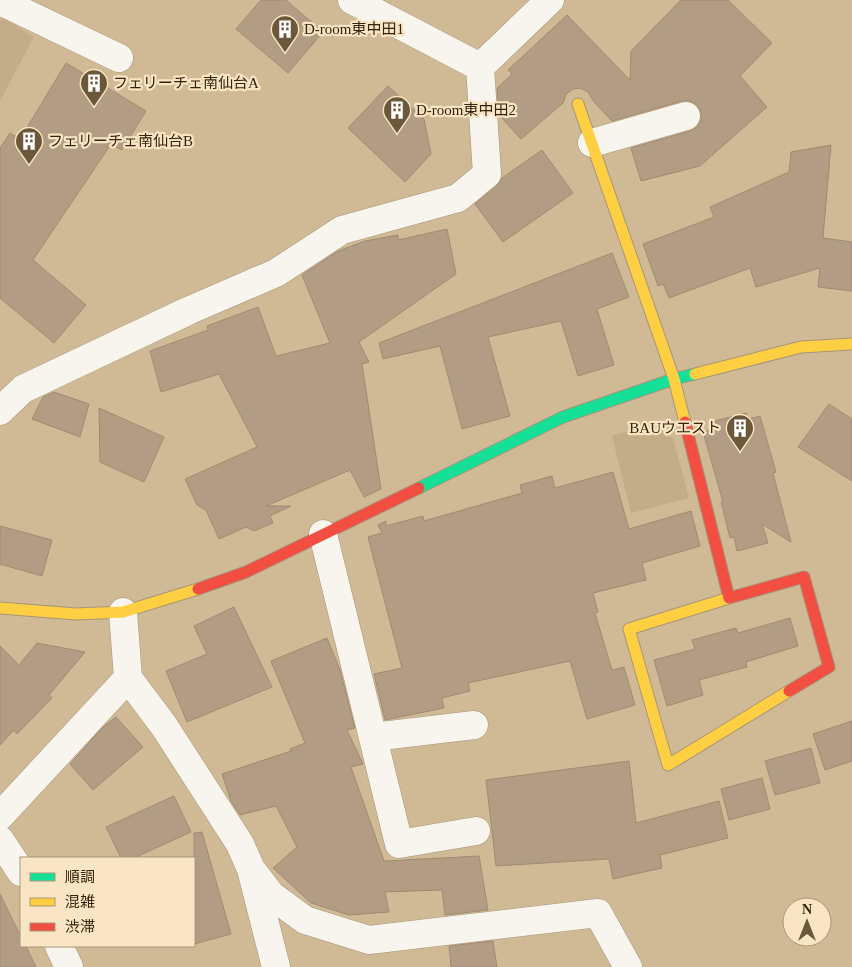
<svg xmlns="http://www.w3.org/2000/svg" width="852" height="967" viewBox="0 0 852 967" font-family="'Times New Roman','Noto Sans JP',serif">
	<rect width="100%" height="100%" fill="#d0ba96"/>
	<!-- green -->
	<path fill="#c3ac88" d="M3,18L34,37L0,101V20Z
		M646,426L673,438L689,498L631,513L612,436Z"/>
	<!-- building -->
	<path fill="#b29d84" stroke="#a08b72" d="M261,0H286L323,32L288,73L236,29Z
		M681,0H728L772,43L740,76L767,107L700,166L641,181L631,148L690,131L697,127L701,120V112L697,105L690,101H682L612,121L594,102L588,92L580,88L573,89L566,94L563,103L521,139L499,115L497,88L512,74L508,70L567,15L630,80L631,51Z
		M66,63L146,111L122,150L111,144L33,260L86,305L54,343L0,298V148L10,133L20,139Z
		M388,86L424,119L431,154L405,182L348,128Z
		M831,145L823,238L852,242V291L818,287L820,268L756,287L750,268L669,298L663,284L658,286L643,244L714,217L710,207L789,172L791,152Z
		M542,150L573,193L503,242L475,204L497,186L502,178Z
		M447,229L456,274L359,342L369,362L362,364L381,489L364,497L350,470L266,506H291L270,516L273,523L254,531L246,527L219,539L206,510L197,505L185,479L257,447L219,374L161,392L150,351L208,330L207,326L258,307L276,356L330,343L302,275L338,251L365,241L398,235V240Z
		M612,253L629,297L597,309L614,365L578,376L561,321L488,337L510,416L462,429L440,346L383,359L379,343Z
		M54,392L89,404L80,437L32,419L43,397Z
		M829,404L852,419V481L798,447Z
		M99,408L164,437L144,482L100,462Z
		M746,413L748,419L760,416L776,472L773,473L791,542L762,524L768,543L737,551L734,537L730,538L721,502H723L703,432L716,428L715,421Z
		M613,472L629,529L691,511L700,546L642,563L646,580L593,593L598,612L595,613L612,670L624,667L635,705L587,719L570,661L468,683L470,691L442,698L444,708L385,720L374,674L402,668L368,537L382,533L378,525L386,521V526L423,516L424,521L522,493L520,485L552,476L555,488Z
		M0,526L52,540L42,576L0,564Z
		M234,607L272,687L187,722L166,671L207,654L194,626Z
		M790,618L798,646L746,662L747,667L699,680L703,695L667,706L654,660L695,649L692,640L736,628L738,633Z
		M327,638L340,670L355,728L347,730L363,764L351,767L384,861L479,856L488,910L445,915L442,890L385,892L389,912L349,915L311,903L273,868L297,847L276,806L240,815L231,801L222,774L291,751L290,749L305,743L271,661Z
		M37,643L85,652L49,695L52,698L17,734L14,730L0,745V646L19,665Z
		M116,717L143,747L93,790L70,764L102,728Z
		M852,721V761L825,770L813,734Z
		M811,748L820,783L775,795L765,761Z
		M629,761L636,823L719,801L728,838L660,855L662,868L613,879L609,859L496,866L486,780Z
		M762,778L770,809L729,820L721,789Z
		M174,796L191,832L134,858H121L106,827Z
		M202,832L231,934L194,944V833Z
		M0,894L21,937V946H26L36,967H0Z
		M493,941L497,967H451L449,946Z"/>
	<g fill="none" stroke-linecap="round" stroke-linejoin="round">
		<!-- street casing -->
		<g stroke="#a79578" stroke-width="29">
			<path id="street" d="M352,0L480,67
				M0,1L119,58
				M592,143L686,116
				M0,411L23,389L190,310L276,273L342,230L458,198L487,174L480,67L550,0
				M323,534L399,844L476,831
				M123,612L128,678L164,726L240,844L251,869L276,967
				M373,737L474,725
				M0,816L128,678
				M0,840L21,872
				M251,869L271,895L305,920L369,940L598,913L628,967
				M59,946L69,967"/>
		</g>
		<!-- fast casing -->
		<g stroke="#a79578" stroke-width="13">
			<path id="fast" d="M419,488L563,417L674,379L695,374"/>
		</g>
		<!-- slow casing -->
		<g stroke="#a79578" stroke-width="13">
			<path id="slow" d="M578,104L674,379L685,422
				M695,374L801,347L852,344
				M729,598L629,629L668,765L789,691
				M0,608L76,614L123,612L198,589"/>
		</g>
		<!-- jam casing -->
		<g stroke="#a79578" stroke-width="13">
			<path id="jam" d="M685,422L729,598L804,577L829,667L789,691
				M198,589L246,572L419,488"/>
		</g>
		<!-- street -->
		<use href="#street" stroke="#f8f5ef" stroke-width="28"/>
		<!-- fast -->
		<use href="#fast" stroke="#16e098" stroke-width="11"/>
		<!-- slow -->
		<use href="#slow" stroke="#ffcf43" stroke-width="11"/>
		<!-- jam -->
		<use href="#jam" stroke="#f24e42" stroke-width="11"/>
	</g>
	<!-- icons -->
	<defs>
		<g id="building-pin" transform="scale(1.4375)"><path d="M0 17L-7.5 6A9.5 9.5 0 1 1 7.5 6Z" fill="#6b583a" stroke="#f9e4c4"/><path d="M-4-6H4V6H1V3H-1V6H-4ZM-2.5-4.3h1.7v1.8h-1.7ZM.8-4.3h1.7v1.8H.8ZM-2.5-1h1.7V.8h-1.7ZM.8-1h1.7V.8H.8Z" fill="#fff"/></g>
	</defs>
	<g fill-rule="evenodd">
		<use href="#building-pin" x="285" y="29"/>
		<use href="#building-pin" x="94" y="83"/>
		<use href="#building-pin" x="397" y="110"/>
		<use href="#building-pin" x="29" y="141"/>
		<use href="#building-pin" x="740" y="428"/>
	</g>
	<g text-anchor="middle" stroke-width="4.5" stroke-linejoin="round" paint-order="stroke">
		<!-- poi labels -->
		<g font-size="15" fill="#342408" stroke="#f9e4c4" text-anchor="start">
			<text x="304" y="34">D-room東中田1</text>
			<text x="113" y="88">フェリーチェ南仙台A</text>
			<text x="416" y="115">D-room東中田2</text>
			<text x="48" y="146">フェリーチェ南仙台B</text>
			<text x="721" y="433" text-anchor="end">BAUウエスト</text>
		</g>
	</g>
	<!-- legend -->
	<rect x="20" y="857" width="175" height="90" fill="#f9e4c4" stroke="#aa9779"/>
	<rect x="30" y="873" width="25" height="8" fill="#16e098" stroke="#aa9779"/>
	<text x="65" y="882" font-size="15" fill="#342408">順調</text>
	<rect x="30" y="898" width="25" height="8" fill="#ffcf43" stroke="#aa9779"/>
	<text x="65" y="907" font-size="15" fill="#342408">混雑</text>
	<rect x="30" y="923" width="25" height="8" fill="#f24e42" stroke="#aa9779"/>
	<text x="65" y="932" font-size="15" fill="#342408">渋滞</text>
	<!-- north arrow -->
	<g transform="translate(807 922)"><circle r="24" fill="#f9e4c4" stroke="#aa9779"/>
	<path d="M0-4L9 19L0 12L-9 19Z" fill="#6b583a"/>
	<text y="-8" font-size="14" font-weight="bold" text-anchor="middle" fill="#342408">N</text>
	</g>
</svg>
